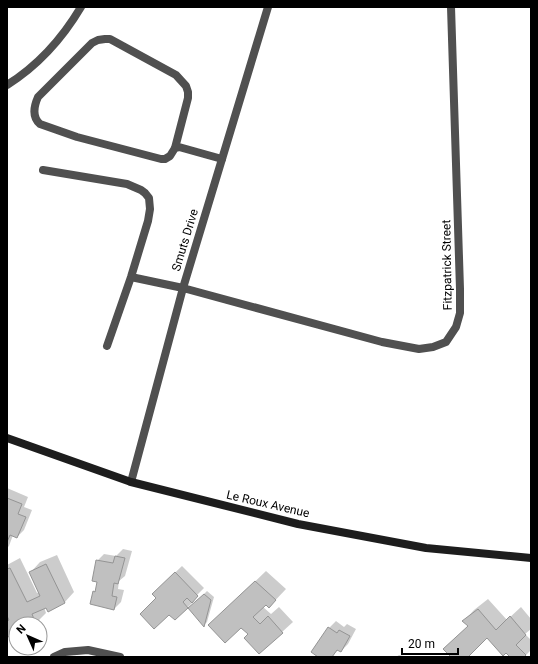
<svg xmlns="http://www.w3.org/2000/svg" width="538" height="664" viewBox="0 0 538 664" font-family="Roboto,sans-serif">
	<rect width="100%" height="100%" fill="#fff"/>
	<!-- shadow -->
	<path fill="#0003" d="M7,488L28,497L24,507L32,510L24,530L17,537L13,535L9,546L7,548Z
		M123,549L132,551L125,576L119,581L118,589L124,590L121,602L114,609L94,592L97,589L98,581L97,561L104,554L116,556Z
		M57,555L74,592L64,603L44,607L46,613L36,623L34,624H16V632H7V619L9,618L7,614V565L20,558L37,593L39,592L30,573L40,562Z
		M182,566L204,588L193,599L194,601L188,607L157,598L153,594Z
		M266,571L286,589L269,607L266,604L263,607L271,614L279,607L293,622L259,653L249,634L241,627L220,615Z
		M207,591L214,597L207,622L204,625L190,608Z
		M488,599L507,620L521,607L531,619V629L525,634L531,640V650L524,657H511L487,636L466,657H452L469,626L464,621L474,610Z
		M336,621L344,627L347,624L356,629L348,644L341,651L338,650L332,657H320L329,628Z
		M399,655L409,657H396Z"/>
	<!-- building -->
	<path fill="#c0c0c0" stroke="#949494" d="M7,498L22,504L18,514L26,517L17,538L10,535L7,542Z
		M115,556L125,558L118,584L114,583L112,596L117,597L114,610L90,604L93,591L95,592L97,582L92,581L96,560L113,563Z
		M46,564L65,603L48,612L46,608L32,614L36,624H16V633L8,637L7,634V621L9,620L7,616V569L10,568L27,602L40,596L29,572Z
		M175,572L198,596L192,603L187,598L183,602L188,608L175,620L169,615L154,629L140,614L156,598L152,594Z
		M255,581L276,600L269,608L266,605L253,617L260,624L268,616L283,633L259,654L244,638L248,634L241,628L225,643L208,625Z
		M204,594L211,600L204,627L188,608Z
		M478,609L496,630L510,616L526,635L516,645L526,655L524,657H510L506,653L503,656L487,638L468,657H451L443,649L468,626L462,621Z
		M328,627L337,633L339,630L350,636L341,652L337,650L332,657H318L311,652Z"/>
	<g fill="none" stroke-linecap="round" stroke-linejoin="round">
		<!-- service -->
		<path stroke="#505050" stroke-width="8" d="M105,39H110L176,75L186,86L188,92V98L175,148L170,156L165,159H161L77,137L40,124C32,117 34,106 38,97L92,43L98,40Z
			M175,148L179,147L222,159
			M43,170L127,184L141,190L145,193L149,198L150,209L148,221L131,277L107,346
			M131,277L183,288"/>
		<!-- minor -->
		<path stroke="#505050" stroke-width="8" d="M7,85C39,65 62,39 81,7
			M183,288L382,342L419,349L433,347L446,342L456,327L460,313V289L451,7
			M131,482L183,288L268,7
			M54,657L65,652L88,650L120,657"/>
		<!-- secondary -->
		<path stroke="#1d1d1d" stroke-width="8" d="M7,438L131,482L298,524L426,548L531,558"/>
	</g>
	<g text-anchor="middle" stroke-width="3" stroke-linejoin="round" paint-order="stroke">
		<!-- street labels -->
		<g font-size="12" fill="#000" stroke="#fff">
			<text transform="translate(185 240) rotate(-73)" y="4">Smuts Drive</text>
			<text transform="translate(447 265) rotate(-91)" y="4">Fitzpatrick Street</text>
			<text transform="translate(268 504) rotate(13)" y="4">Le Roux Avenue</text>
		</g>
	</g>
	<!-- border -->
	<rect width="538" height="664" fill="none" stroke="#000000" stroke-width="16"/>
	<!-- north arrow -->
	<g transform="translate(28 636) rotate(315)"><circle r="19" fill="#ffffff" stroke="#999999"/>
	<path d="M0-3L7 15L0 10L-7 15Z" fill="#000000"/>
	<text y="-6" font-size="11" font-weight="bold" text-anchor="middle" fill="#000000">N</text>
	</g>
	<!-- scale -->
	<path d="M402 648v6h56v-6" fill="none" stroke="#000000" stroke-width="2"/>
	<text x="408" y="648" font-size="12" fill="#000000" stroke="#ffffff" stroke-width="3" paint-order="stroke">20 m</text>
</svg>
